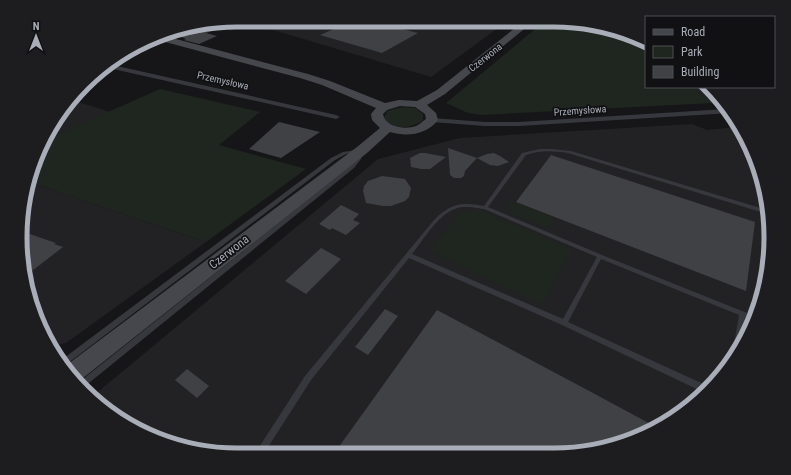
<svg xmlns="http://www.w3.org/2000/svg" width="791" height="475" viewBox="0 0 791 475" font-family="'Roboto Condensed',sans-serif">
	<rect width="100%" height="100%" fill="#161618"/>
	<!-- built -->
	<path fill="#222225" d="M240,20H509L431,77Z
		M619,31L646,43V52Z
		M691,87H705L717,99L708,100Z
		M72,100L110,112L45,140L57,116Z
		M692,124L707,130L738,127L767,195V280L734,359L707,391L662,426L623,444L568,455H223L167,443L116,418L93,396L378,159L460,138Z
		M29,182L206,242L66,343L57,345L53,348L32,308L20,238Z"/>
	<!-- green -->
	<path fill="#1e261f" d="M546,20H568L619,31L646,52V87H691L713,103L481,115L468,113L446,103Z
		M160,89L260,112L219,145L306,169L206,242L29,182L31,168L45,140Z
		M403,107L415,108L423,114V120C413,129 391,130 384,118L387,111Z
		M510,201L554,217L548,227H545L512,214L508,205Z
		M472,211H481L570,248V253L544,302H537L433,253L432,249L457,216L463,213Z"/>
	<!-- building -->
	<path fill="#404145" d="M354,20H367L418,33L382,53L320,35Z
		M216,23L218,29L206,33L217,36L199,44L184,40L186,39L169,31Z
		M279,122L320,132L281,158L249,149Z
		M448,148L477,158L465,171L464,176L461,178H454L450,175Z
		M420,153H425L446,157L430,169H421L411,167L410,158Z
		M494,153L500,156L509,162L498,166L490,165L477,158L487,154Z
		M551,155L755,222L746,291L516,202Z
		M382,176L405,179L411,188L409,197L405,201L391,206H383L366,203L363,191L364,186L368,181Z
		M341,205L359,214L353,220L360,223L346,235L332,228L330,230L319,224Z
		M21,231L56,243L54,244L63,247L32,271L25,269L20,238Z
		M321,248L341,259L306,294L285,281Z
		M385,309L398,316L368,355L355,347Z
		M437,310L593,393L658,428L623,444L568,455H333Z
		M187,369L209,386L197,398L175,380Z"/>
	<g fill="none" stroke-linecap="round" stroke-linejoin="round">
		<!-- lane -->
		<path fill="#37383d" fill-rule="evenodd" d="M362,149L364,150L361,159L354,168L84,387L78,383L350,166L357,159L359,152L346,154L335,160L63,367L60,361L331,158L343,152Z
			M540,149H552L571,151L767,210V214L568,153C554,151 540,150 526,155L488,207L602,255L752,315L750,320L745,317L741,343L734,359L733,358L732,356L739,315L601,259L568,322L710,387L705,393L562,325L409,258L311,380L263,455H254L305,376L434,220C451,203 461,202 484,206L522,153ZM462,207H470L484,209L597,257L563,319L412,254C425,238 440,210 462,207Z"/>
		<!-- street -->
		<path fill="#37383d" fill-rule="evenodd" d="M108,64L336,115L340,117L336,119L104,67Z
			M726,109L731,113L519,126H485L432,122L428,120L432,118L485,122H519Z"/>
		<!-- secondary -->
		<path fill="#45474d" fill-rule="evenodd" d="M525,20H535L445,94L427,105L436,113L438,120C427,135 406,137 390,132L367,153L78,382L65,370L64,367L357,147L380,128L372,120L371,114L376,108L322,85L300,78L154,39L161,35L308,74L330,81L385,103L399,100L417,101L437,90ZM400,106L415,107L425,114L426,119C423,121 419,125 416,126C405,130 385,127 383,114L387,110Z"/>
	</g>
	<g text-anchor="middle" stroke-width="3.5" stroke-linejoin="round" paint-order="stroke">
		<!-- far-street labels -->
		<g font-size="10" fill="#a8adb8" stroke="#111113">
			<text transform="translate(485 57) rotate(-38)" y="4">Czerwona</text>
			<text transform="translate(223 80) rotate(13)" y="4">Przemysłowa</text>
			<text transform="translate(580 110) rotate(-4)" y="4">Przemysłowa</text>
		</g>
		<!-- street labels -->
		<g font-size="12" fill="#a8adb8" stroke="#111113">
			<text transform="translate(229 252) rotate(-38)" y="4">Czerwona</text>
		</g>
	</g>
	<!-- crop -->
	<path d="M0 0H791V475H0ZM237 27H554A210 210 0 0 1 764 237V238A210 210 0 0 1 554 448H237A210 210 0 0 1 27 238V237A210 210 0 0 1 237 27Z" fill="#1d1d20" fill-rule="evenodd"/>
	<path fill="none" stroke="#a8adb8" stroke-width="5" d="M237 27H554A210 210 0 0 1 764 237V238A210 210 0 0 1 554 448H237A210 210 0 0 1 27 238V237A210 210 0 0 1 237 27Z"/>
	<!-- legend -->
	<rect x="645" y="16" width="130" height="72" fill="#111113" stroke="#4d4f55"/>
	<rect x="653" y="29" width="20" height="6" fill="#45474d" stroke="#4d4f55"/>
	<text x="681" y="36" font-size="12" fill="#a8adb8">Road</text>
	<rect x="653" y="46" width="20" height="12" fill="#1e261f" stroke="#4d4f55"/>
	<text x="681" y="56" font-size="12" fill="#a8adb8">Park</text>
	<rect x="653" y="66" width="20" height="12" fill="#404145" stroke="#4d4f55"/>
	<text x="681" y="76" font-size="12" fill="#a8adb8">Building</text>
	<!-- north arrow -->
	<g transform="translate(36 36)" stroke="#111113" stroke-width="3" paint-order="stroke">
	<path d="M0-3L7 15L0 10L-7 15Z" fill="#a8adb8"/>
	<text y="-6" font-size="11" font-weight="bold" text-anchor="middle" fill="#a8adb8">N</text>
	</g>
</svg>
